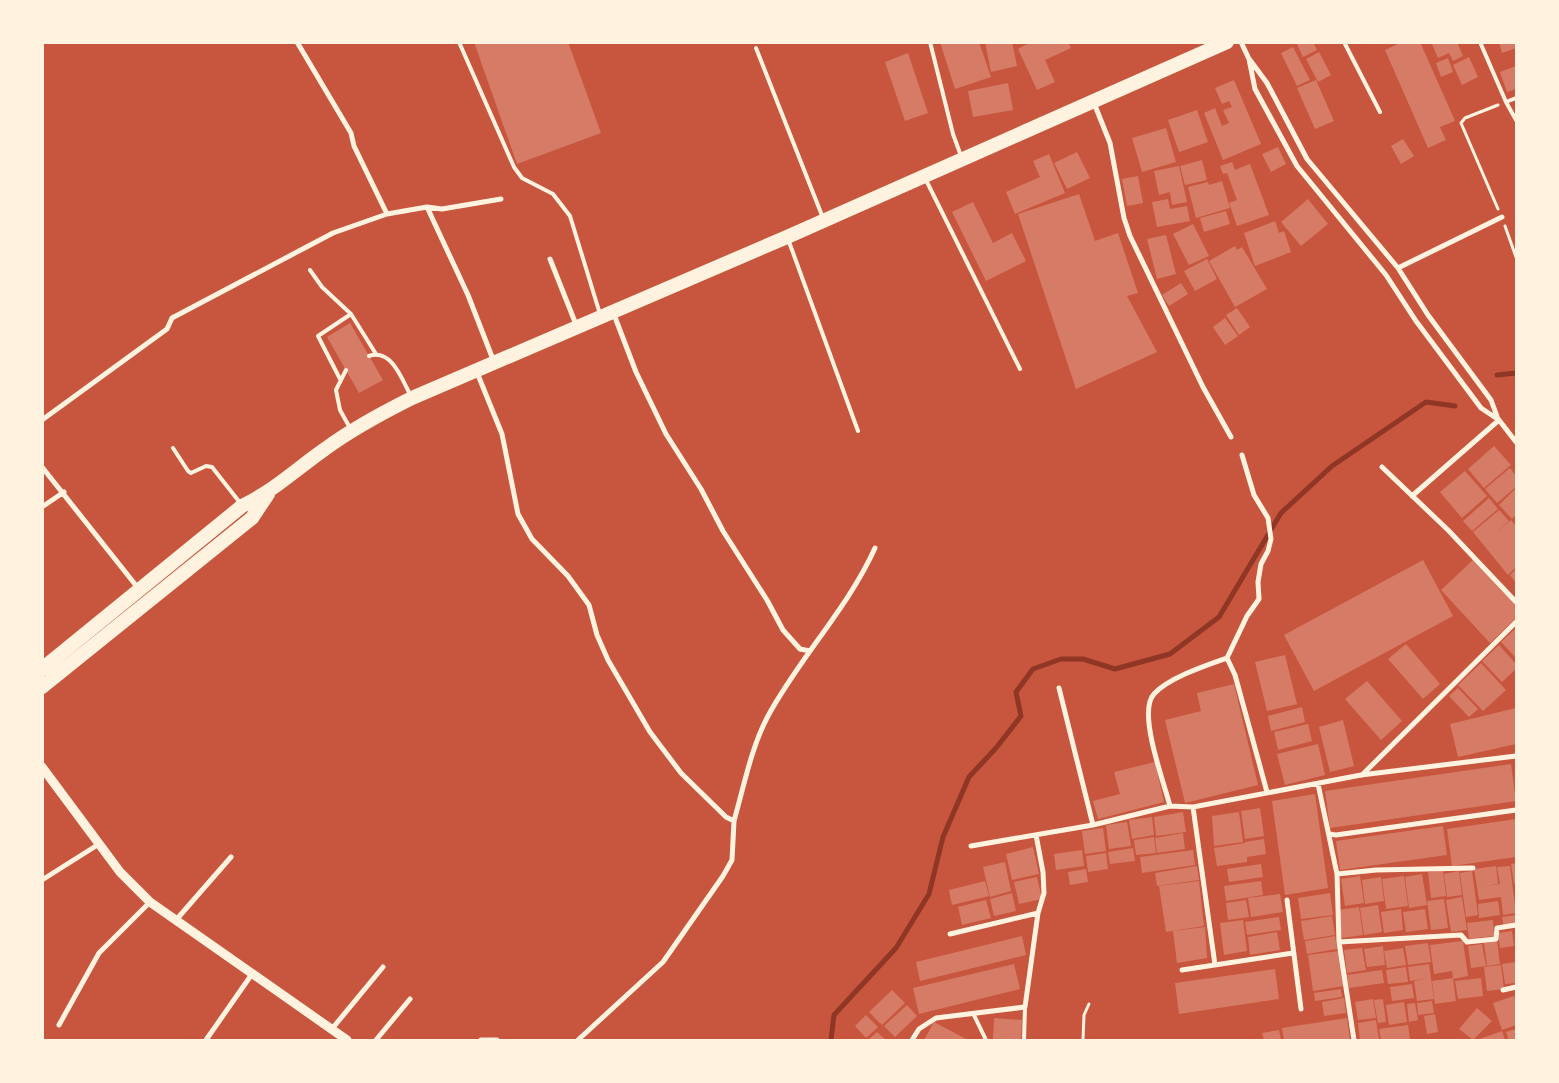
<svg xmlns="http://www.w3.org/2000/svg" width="1559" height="1083" viewBox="0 0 1559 1083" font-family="'Archivo Narrow',sans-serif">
	<rect width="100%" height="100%" fill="#c8553d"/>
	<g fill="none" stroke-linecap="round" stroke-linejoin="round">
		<!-- stream -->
		<path stroke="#8f3625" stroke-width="5" d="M1497,375L1516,373
			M831,1040L834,1015L896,948L929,894L943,837L969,777L996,748L1021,716L1016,692L1033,669L1061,659H1083L1115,669L1170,654L1219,617L1281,513L1332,466L1426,402L1455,406"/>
	</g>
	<!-- building -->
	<path fill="#d67c66" d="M474,42H568L601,133L517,164Z
		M940,42H979L991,77L955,89Z
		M985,42H1012L1017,66L991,72Z
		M1031,42H1068L1071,48L1045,60L1055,82L1037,90L1018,49Z
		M1296,42H1313L1317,50L1303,57Z
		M1402,42H1420L1455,121L1440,127L1446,140L1428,148L1385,50Z
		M1431,42H1457L1463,56L1453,61L1449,53L1438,58Z
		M1499,42H1516V48L1502,53Z
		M1293,47L1310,80L1297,86L1281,53Z
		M1319,52L1331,75L1318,82L1306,59Z
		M908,53L928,113L905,121L885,62Z
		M1469,57L1478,77L1462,85L1453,65Z
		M1448,58L1453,72L1441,77L1436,63Z
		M1516,66V89L1507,92L1500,72Z
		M1234,80L1261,144L1223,160L1204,113L1215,108L1222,126L1229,123L1223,110L1232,107L1229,101L1222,104L1215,88Z
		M1316,80L1334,121L1315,129L1297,88Z
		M1008,83L1013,110L973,117L968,91Z
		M1197,110L1208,142L1179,152L1168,120Z
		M1166,128L1176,162L1142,172L1132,138Z
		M1403,139L1414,156L1401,164L1391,146Z
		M1278,147L1286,164L1271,172L1262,154Z
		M1077,152L1090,178L1067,189L1054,163Z
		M1049,154L1065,193L1015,214L1006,192L1040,177L1033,161Z
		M1202,160L1207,180L1185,185L1180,166Z
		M1232,162L1235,170L1250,164L1269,215L1237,226L1229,203L1237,200L1227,173L1223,174L1220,166Z
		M1179,166L1187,202L1172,205L1170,192L1159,195L1154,171Z
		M1138,176L1143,203L1127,206L1122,179Z
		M1222,181L1230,208L1196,218L1188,187L1208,182L1209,185Z
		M1079,194L1095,241L1118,233L1138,293L1127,296L1157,352L1076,389L1018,214Z
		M1168,199L1170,209L1187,206L1190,221L1157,227L1152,202Z
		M1308,199L1328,224L1301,246L1281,222Z
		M973,202L993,243L1012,233L1026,261L986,281L952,212Z
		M1226,211L1230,224L1204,232L1200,218Z
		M1275,221L1279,233L1284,231L1291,252L1255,266L1244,233Z
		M1193,224L1209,256L1189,265L1173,234Z
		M1166,235L1176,274L1157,279L1147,239Z
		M1235,246L1237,250L1242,247L1267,289L1235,307L1209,261Z
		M1207,259L1217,279L1195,291L1184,271Z
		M1181,283L1188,294L1169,306L1162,295Z
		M1237,308L1250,327L1239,335L1226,315Z
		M1225,318L1238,336L1225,345L1213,327Z
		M350,323L383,380L359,393L327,337Z
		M1494,446L1511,465L1484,488L1468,469Z
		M1510,468L1516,476V487L1497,503L1485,489Z
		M1465,471L1487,496L1462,518L1440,492Z
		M1516,488V515L1512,519L1499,505Z
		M1489,498L1498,509L1472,531L1463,521Z
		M1499,510L1509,521L1495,534L1511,520L1516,526V567L1508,575L1473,532Z
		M1423,560L1453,616L1314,691L1284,635Z
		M1473,560L1516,606V618L1490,643L1441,590Z
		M1516,569V583L1510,575Z
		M1516,628V658L1501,642Z
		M1406,644L1440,684L1423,699L1388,659Z
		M1499,645L1516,664V669L1502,682L1482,661Z
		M1285,655L1297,704L1267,711L1255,662Z
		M1481,663L1506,690L1483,711L1458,685Z
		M1367,681L1402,721L1381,740L1345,699Z
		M1234,684L1258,785L1185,803L1165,720L1201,711L1197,693Z
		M1458,688L1478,709L1469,717L1449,696Z
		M1302,707L1305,722L1271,731L1268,716Z
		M1516,708V744L1458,757L1450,724Z
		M1343,720L1354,766L1330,772L1319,727Z
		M1308,724L1312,741L1278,750L1274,732Z
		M1318,744L1325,775L1285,785L1277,754Z
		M1155,762L1164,802L1098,819L1093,801L1120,794L1114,772Z
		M1511,764L1516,801L1330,828L1325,791Z
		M1315,794L1328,888L1285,895L1272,801Z
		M1260,808L1264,836L1245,839L1241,811Z
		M1183,812L1186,832L1156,836L1154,817Z
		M1239,812L1243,842L1214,846L1212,816Z
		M1152,817L1154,835L1132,839L1129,820Z
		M1516,819V857L1452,866L1447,829Z
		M1127,822L1131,846L1109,849L1106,825Z
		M1443,826L1447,855L1340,870L1336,841Z
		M1103,828L1106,851L1085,854L1082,831Z
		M1183,833L1185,849L1157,853L1155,838Z
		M1154,837L1156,853L1136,855L1134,840Z
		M1264,839L1266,854L1247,857V862L1217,866L1214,848L1245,843L1246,848L1245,842Z
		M1033,847L1039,874L1012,880L1006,854Z
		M1133,848L1135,861L1110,864L1108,852Z
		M1082,850L1084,866L1056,870L1054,854Z
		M1193,850L1195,865L1142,873L1140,857Z
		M1106,853L1108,869L1088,872L1086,856Z
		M1005,862L1011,891L990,897L983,867Z
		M1516,863V884H1514L1511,864Z
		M1261,864L1263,877L1229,882L1227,869Z
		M1197,866L1199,880L1157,886L1155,873Z
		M1496,866L1498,884L1477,887L1474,869Z
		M1510,866L1516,913L1503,915L1501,897L1479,900L1477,887L1500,884L1497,867Z
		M1086,869L1088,882L1070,885L1068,872Z
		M1443,871L1446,896L1431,898L1428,872Z
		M1459,871L1462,895L1447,897L1444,874Z
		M1472,871L1478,915L1466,917L1460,873Z
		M1422,874L1427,905L1409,908L1405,877Z
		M1360,876L1364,903L1345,906L1341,879Z
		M1404,876L1408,906L1386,909L1382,879Z
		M1037,877L1042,899L1019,904L1014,882Z
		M1381,877L1384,901L1365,904L1362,880Z
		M985,881L989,896L952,905L949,890Z
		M1199,881L1204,926L1166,932L1159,886Z
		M1261,881L1263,895L1226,901L1224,886Z
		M1012,893L1016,911L994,916L990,899Z
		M1330,893L1333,915L1301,919L1298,898Z
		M1280,894L1283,912L1251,917L1248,898Z
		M1462,897L1467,930L1451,932L1446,900Z
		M1444,899L1448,928L1431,930L1427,901Z
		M986,900L991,918L962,925L958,907Z
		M1246,900L1249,917L1228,920L1226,903Z
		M1498,901L1500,915L1479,918L1478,904Z
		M1378,905L1382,932L1364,935L1360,908Z
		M1359,907L1363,935L1342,938L1338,910Z
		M1401,909L1403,930L1384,933L1381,912Z
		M1425,909L1428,929L1406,932L1403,912Z
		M1516,915V925L1504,927L1502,917Z
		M1332,916L1335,935L1304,940L1301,921Z
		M1279,917L1281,930L1247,935L1245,922Z
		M1243,920L1247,951L1224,955L1220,923Z
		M1493,920L1494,936L1469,939L1467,923Z
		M1205,927L1207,958L1177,963L1173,931Z
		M1512,931L1514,946L1500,948L1498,933Z
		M1277,932L1280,950L1250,955L1248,937Z
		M1022,936L1026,955L920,981L916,962Z
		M1335,936L1337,949L1307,954L1305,941Z
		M1463,941L1468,976L1453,979L1452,971L1434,974L1430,945Z
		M1497,941L1500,964L1487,966L1484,943Z
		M1428,943L1431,962L1408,965L1405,946Z
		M1482,944L1486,966L1471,968L1468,946Z
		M1383,946L1385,965L1367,967L1364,949Z
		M1362,948L1366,970L1347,973L1344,950Z
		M1403,948L1406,965L1387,968L1384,951Z
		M1339,951L1344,986L1313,991L1308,955Z
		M1516,962V983L1505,984L1502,964Z
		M1014,964L1020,989L919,1014L913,988Z
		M1429,964L1434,999L1417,1001L1414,981L1429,978L1410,981L1408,967Z
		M1501,965L1504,989L1487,991L1484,967Z
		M1406,967L1408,982L1388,984L1386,970Z
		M1275,969L1279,999L1179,1014L1175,983Z
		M1382,970L1384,983L1349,988L1347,975Z
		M1453,978L1456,1001L1435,1004L1432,981Z
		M1481,978L1483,996L1458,999L1455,981Z
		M1412,984L1414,998L1392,1001L1390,987Z
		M1341,989L1342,997L1315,1001L1314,993Z
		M892,990L905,1003L882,1025L869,1012Z
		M1514,996L1516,1003V1025L1502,1030L1493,1003Z
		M1344,998L1346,1013L1324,1016L1322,1002Z
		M1373,999L1376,1018L1358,1020L1355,1002Z
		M1383,999L1386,1022L1378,1023L1374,1000Z
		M1432,1001L1434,1013L1418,1015L1417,1003Z
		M1404,1002L1407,1022L1389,1025L1386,1005Z
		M1415,1003L1418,1020L1409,1022L1407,1004Z
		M907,1005L917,1016L895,1037L884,1026Z
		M1477,1008L1492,1021L1473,1040L1459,1029Z
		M1435,1014L1438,1032L1427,1034L1424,1016Z
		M866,1015L878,1027L866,1038L855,1026Z
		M994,1018L1022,1020L1021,1040H993Z
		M1347,1018L1350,1040H1284L1282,1028Z
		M1376,1020L1379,1040H1360L1358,1023Z
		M934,1022L968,1040H924Z
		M1408,1025L1410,1040H1381L1379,1029Z
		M1516,1029V1040H1509L1506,1032Z
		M1279,1030L1281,1040H1264L1262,1033Z
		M1502,1031L1505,1040H1477Z
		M877,1032L886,1040H868Z"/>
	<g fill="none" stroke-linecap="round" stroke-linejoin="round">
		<!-- path -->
		<path stroke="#fff3e0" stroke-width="3" d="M1498,105L1465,118L1461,123L1498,209
			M1505,226L1516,257
			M1083,1040L1084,1015L1089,1004"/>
		<!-- service -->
		<path stroke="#fff3e0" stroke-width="4" d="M459,42L514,167L522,178L553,194L570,216L600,314
			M930,42L953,134L961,156
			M1344,42L1380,112
			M1480,42L1506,102L1516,120
			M756,48L823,218
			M1506,102L1516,98
			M925,178L1020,369
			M788,239L858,431
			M310,270L322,287L351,314L376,354
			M369,356C392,348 402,380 411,396
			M346,370L336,390L340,410L350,428
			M340,379L318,336L351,314
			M173,448L188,471L191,473L206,466L212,467L241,504
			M973,1013L986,1040
			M1024,1040L1025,1007"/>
		<!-- minor -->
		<path stroke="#fff3e0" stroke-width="5" d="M297,42L351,133L354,146L387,214
			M1241,42L1249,59L1255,89L1297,166L1386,275L1416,321L1481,408L1499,420L1516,442
			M1250,60L1267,83L1307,159L1398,268L1428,315L1491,400L1498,419
			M1094,103L1110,143L1124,218L1130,236L1203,387L1231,437
			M427,207L468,295L494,362
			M550,259L577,327
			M1398,268L1502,217
			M613,312L636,372L666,434L701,489L723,531L767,600L783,630L800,649L810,651
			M476,370L502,434L518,514L532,539L568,576L589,605L597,635L608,660L650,732L681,773L726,817L734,821L732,860L723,876L663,962L578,1040
			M42,420L167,329L172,318L333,233L387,214L427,207L442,209L501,199
			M42,467L138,588
			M1382,467L1448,530L1516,602
			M1412,496L1499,420
			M42,507L64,492
			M1227,658L1235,675L1267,792
			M1059,688L1093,825
			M1362,775L1516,622
			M1318,784L1337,874L1339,942L1354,1040
			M1170,806C1164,782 1137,712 1154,694C1168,678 1207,665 1227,658L1247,616L1259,599L1258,582L1261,564L1268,551L1271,539L1268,518L1254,495L1242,455
			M1193,807L1215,965
			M734,821C744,786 751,748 768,716C800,657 848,608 875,548
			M1329,834L1336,835L1516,810
			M971,846L1093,825L1170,806L1193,807L1361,775L1516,756
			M1337,874L1376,870L1473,868
			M42,880L99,844
			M1287,900L1301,1009
			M176,920L231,857
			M950,934L1038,913
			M1339,942L1461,935L1467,942L1496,939L1497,928L1516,925
			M1182,970L1293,953
			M1503,990L1516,987
			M59,1025L99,953L150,902
			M331,1030L383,967
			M206,1040L252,974
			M376,1040L410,999
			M481,1040H497
			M912,1040L919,1029L936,1018L1025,1007L1038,913L1044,893L1043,872L1036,835"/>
		<!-- tertiary -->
		<path stroke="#fff3e0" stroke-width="9" d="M42,767L120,872L150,902L347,1040"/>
		<!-- trunk -->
		<path stroke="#fff3e0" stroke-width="14" d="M42,669L242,506C275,490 295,470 325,449C352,429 382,413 412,398L787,237L1227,42
			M42,687L252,518L268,494"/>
	</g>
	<!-- border -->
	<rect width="1559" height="1083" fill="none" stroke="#fff3e0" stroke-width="88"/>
</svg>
